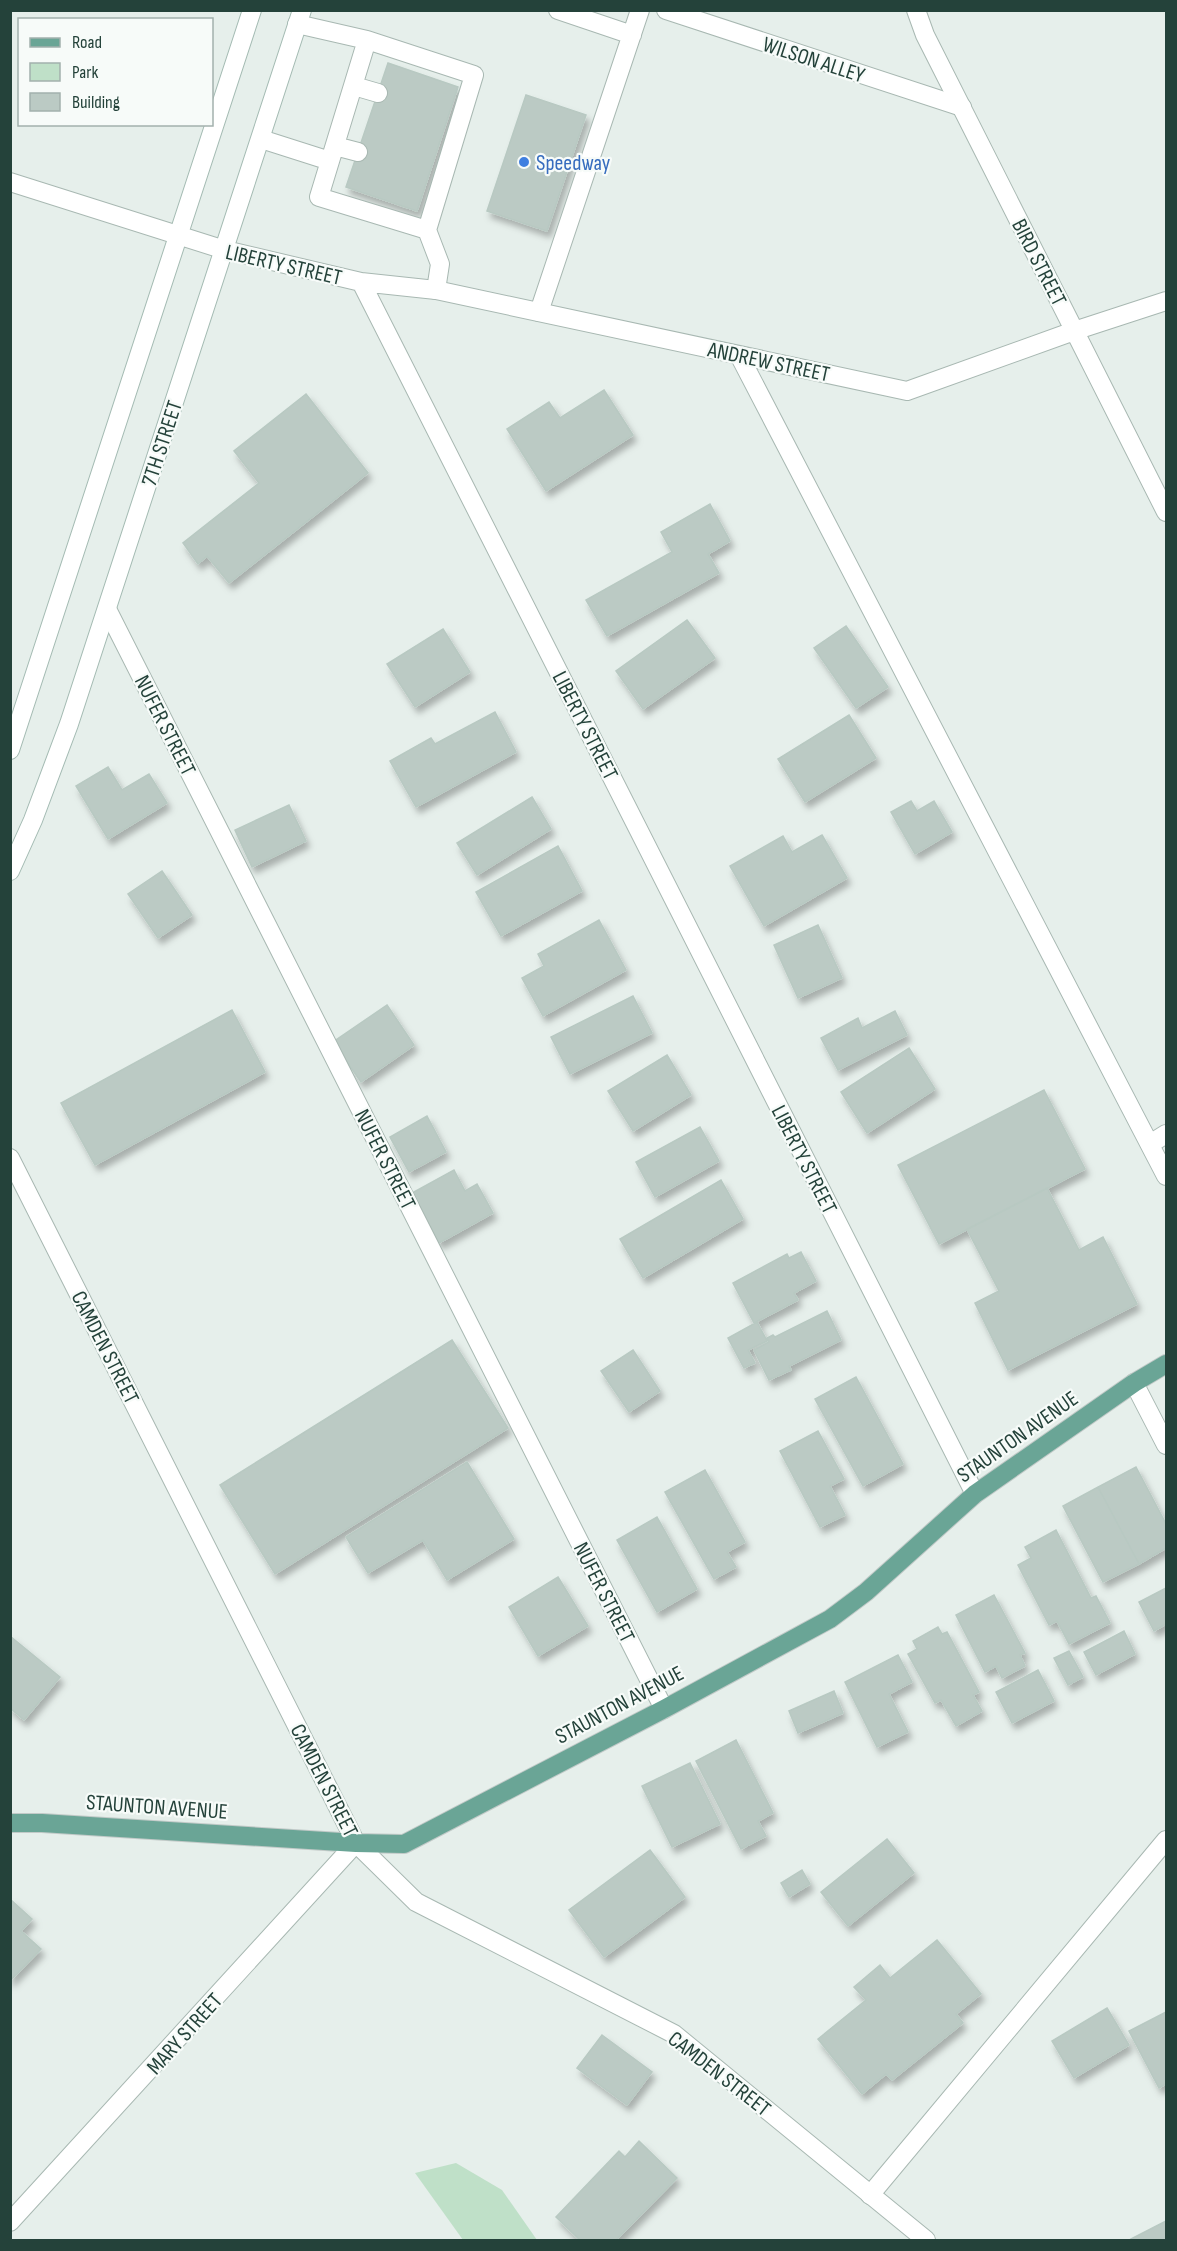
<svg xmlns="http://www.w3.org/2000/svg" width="1177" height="2251" viewBox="0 0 1177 2251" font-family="'Sofia Sans Condensed',sans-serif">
	<defs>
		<filter id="shadow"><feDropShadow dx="3.5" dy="6" stdDeviation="3" flood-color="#0004"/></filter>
	</defs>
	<rect width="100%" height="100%" fill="#e6efeb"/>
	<!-- green -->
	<path fill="#bfe0c8" d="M456,2163L502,2190L537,2240H463L415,2173Z"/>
	<!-- building -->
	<path fill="#bbcac4" stroke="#b8c9c2" stroke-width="1.5" filter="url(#shadow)" d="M388,63L458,87L417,211L346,187Z
		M526,95L586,115L547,231L487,211Z
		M604,390L633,435L546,491L507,429L549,402L560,418Z
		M306,394L368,473L229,583L207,556L198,564L183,543L259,483L234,451Z
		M710,504L730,541L708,554L719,573L607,636L586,600L672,552L661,532Z
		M687,620L715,658L643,709L616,671Z
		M846,626L888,687L856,708L814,648Z
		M443,629L470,672L415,707L387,664Z
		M495,712L516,752L416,807L390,761L431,738L435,744Z
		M849,715L876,758L805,802L778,759Z
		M108,767L122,790L149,774L167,803L108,839L76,786Z
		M532,797L551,829L477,875L457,843Z
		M911,801L917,811L934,801L952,832L915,854L891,812Z
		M289,805L306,841L252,867L235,830Z
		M822,835L847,878L764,926L730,866L783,836L792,852Z
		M558,846L582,891L501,936L476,892Z
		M162,871L192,915L158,938L128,894Z
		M599,920L626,970L543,1016L522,978L544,966L538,954Z
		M818,925L842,978L798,998L774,945Z
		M633,996L652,1033L570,1074L551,1037Z
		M387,1005L414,1045L361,1082L333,1042Z
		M232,1010L265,1072L95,1165L61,1103Z
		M895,1011L907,1035L838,1070L821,1038L858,1018L862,1028Z
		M909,1048L935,1089L867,1133L841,1092Z
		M667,1055L691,1095L633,1131L608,1091Z
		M1044,1090L1085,1169L939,1244L898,1165Z
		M427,1116L446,1152L409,1172L390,1137Z
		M700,1127L719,1161L655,1197L636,1162Z
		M454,1170L465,1191L477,1184L493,1213L439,1243L412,1193Z
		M721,1180L743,1219L643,1278L620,1239Z
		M1047,1188L1079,1250L1103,1237L1137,1304L1008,1370L975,1303L999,1291L967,1229Z
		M801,1252L816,1281L794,1293L798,1300L754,1323L733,1283L787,1254L789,1258Z
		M827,1311L841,1340L789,1366L791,1370L769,1380L754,1350L769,1342L767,1338L773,1335L775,1337Z
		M757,1322L767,1341L748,1350L755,1363L744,1368L728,1338Z
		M452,1340L508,1428L275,1574L220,1485Z
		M633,1350L660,1391L629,1412L601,1371Z
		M856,1377L903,1464L863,1486L815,1399Z
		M818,1431L844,1479L830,1486L845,1515L820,1527L780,1451Z
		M467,1462L514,1539L447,1580L423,1540L368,1573L346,1537Z
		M1136,1467L1166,1524V1548L1139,1564L1098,1487Z
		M705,1470L745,1542L727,1552L736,1567L714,1579L665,1492Z
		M1098,1487L1139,1564L1103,1582L1063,1506Z
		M657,1517L697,1589L657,1612L617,1540Z
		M1056,1530L1091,1598L1096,1596L1110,1623L1069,1644L1057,1621L1049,1625L1018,1565L1031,1558L1025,1547Z
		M558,1577L588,1626L538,1656L509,1607Z
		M1166,1588V1624L1154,1631L1139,1602Z
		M994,1595L1025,1653L1020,1655L1025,1666L1002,1678L996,1666L985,1672L956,1615Z
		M938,1627L942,1634L947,1632L979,1692L973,1695L982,1711L956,1726L941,1700L935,1703L908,1654L917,1649L913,1641Z
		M1124,1631L1135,1654L1096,1675L1084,1652Z
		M10,1636L60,1677L24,1720L10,1708Z
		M1069,1651L1083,1677L1068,1685L1054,1658Z
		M898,1655L912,1682L889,1694L908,1732L877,1747L845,1682Z
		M1038,1670L1054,1701L1012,1723L996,1692Z
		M834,1691L843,1713L798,1733L789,1711Z
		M736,1740L773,1813L758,1821L766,1836L741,1849L696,1761Z
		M690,1763L720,1824L672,1847L642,1786Z
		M887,1839L914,1873L848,1926L821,1892Z
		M650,1850L685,1897L604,1957L569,1910Z
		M802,1870L810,1884L789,1897L781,1883Z
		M10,1899L32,1919L21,1931L41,1949L10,1981Z
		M937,1940L981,1994L956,2014L963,2023L892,2080L886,2074L862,2094L818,2039L866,2000L854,1987L880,1965L890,1978Z
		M1107,2008L1129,2045L1074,2078L1052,2041Z
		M1166,2012V2084L1159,2088L1129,2031Z
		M602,2035L652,2072L627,2105L577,2068Z
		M639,2141L677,2178L616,2240H580L556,2217L619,2151L625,2157Z
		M1166,2221V2240H1132L1131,2239Z"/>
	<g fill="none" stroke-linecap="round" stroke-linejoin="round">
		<!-- service casing -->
		<g stroke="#a8b8b2" stroke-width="20">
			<path id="service" d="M558,10L632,35
				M666,10L962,107
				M367,40L474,75L427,230
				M354,86L378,93
				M261,139L330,161L367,40L297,24
				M335,146L358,152
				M330,161L319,197L427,230L440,264L436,290
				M539,312L640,10
				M1150,1144L1166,1134
				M1134,1383L1166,1445
				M870,2195L1166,1840"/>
		</g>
		<!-- minor casing -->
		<g stroke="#a8b8b2" stroke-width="20">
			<path id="minor" d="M916,10L925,35L1166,512
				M10,182L225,250L361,282L436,290L907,391L1074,331L1166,301
				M361,282L975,1494
				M739,355L1166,1176
				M107,609L664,1709
				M10,1158L356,1843L416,1902L674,2034L926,2240
				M10,2222L356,1843"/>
		</g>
		<!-- secondary casing -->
		<g stroke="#a4bbb3" stroke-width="20">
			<path id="secondary" d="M10,750L252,10
				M10,871L33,820L69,724L302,10"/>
		</g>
		<!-- primary casing -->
		<g stroke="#c2cac8" stroke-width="20">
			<path id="primary" d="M10,1823H42L356,1843L404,1844L664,1709L830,1619L866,1592L975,1494L1134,1383L1166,1364"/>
		</g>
		<!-- service -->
		<use href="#service" stroke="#fff" stroke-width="18"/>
		<!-- minor -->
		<use href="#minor" stroke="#fff" stroke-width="18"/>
		<!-- secondary -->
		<use href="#secondary" stroke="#fff" stroke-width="18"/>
		<!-- primary -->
		<use href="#primary" stroke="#6aa596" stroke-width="18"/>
	</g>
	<!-- markers -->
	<circle fill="#3f7fe0" stroke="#f7fbf9" stroke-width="2" cx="524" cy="162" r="6"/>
	<g text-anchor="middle" stroke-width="4.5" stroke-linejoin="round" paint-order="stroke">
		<!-- street labels -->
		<g font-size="22" fill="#24423a" stroke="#f7fbf9">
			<text transform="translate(814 59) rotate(18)" y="8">WILSON ALLEY</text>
			<text transform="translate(1040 262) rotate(63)" y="8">BIRD STREET</text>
			<text transform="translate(284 264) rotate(13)" y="8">LIBERTY STREET</text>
			<text transform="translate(769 361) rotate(12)" y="8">ANDREW STREET</text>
			<text transform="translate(161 443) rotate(-72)" y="8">7TH STREET</text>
			<text transform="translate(166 725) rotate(63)" y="8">NUFER STREET</text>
			<text transform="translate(586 725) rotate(63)" y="8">LIBERTY STREET</text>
			<text transform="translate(386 1159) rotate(63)" y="8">NUFER STREET</text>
			<text transform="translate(805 1159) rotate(63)" y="8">LIBERTY STREET</text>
			<text transform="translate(106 1347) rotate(63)" y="8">CAMDEN STREET</text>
			<text transform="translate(1017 1436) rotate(-35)" y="8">STAUNTON AVENUE</text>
			<text transform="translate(605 1592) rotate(63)" y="8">NUFER STREET</text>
			<text transform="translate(619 1704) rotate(-28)" y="8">STAUNTON AVENUE</text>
			<text transform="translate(325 1780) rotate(63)" y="8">CAMDEN STREET</text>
			<text transform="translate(157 1806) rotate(4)" y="8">STAUNTON AVENUE</text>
			<text transform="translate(184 2033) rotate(-48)" y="8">MARY STREET</text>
			<text transform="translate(720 2073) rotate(38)" y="8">CAMDEN STREET</text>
		</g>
		<!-- shop labels -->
		<g font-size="22" fill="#366cbe" stroke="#f7fbf9" text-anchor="start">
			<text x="536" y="170">Speedway</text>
		</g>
	</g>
	<!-- border -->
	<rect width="1177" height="2251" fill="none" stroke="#24423a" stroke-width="24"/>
	<!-- legend -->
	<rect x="18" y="18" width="195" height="108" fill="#f7fbf9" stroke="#a3b1ad" stroke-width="1.5"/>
	<rect x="30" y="38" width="30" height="9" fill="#6aa596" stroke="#a3b1ad" stroke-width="1.5"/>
	<text x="72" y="48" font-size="18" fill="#24423a">Road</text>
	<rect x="30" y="63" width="30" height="18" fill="#bfe0c8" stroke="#a3b1ad" stroke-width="1.5"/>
	<text x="72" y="78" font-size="18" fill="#24423a">Park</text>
	<rect x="30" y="93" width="30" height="18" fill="#bbcac4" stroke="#a3b1ad" stroke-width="1.5"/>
	<text x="72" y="108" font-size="18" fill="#24423a">Building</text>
</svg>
